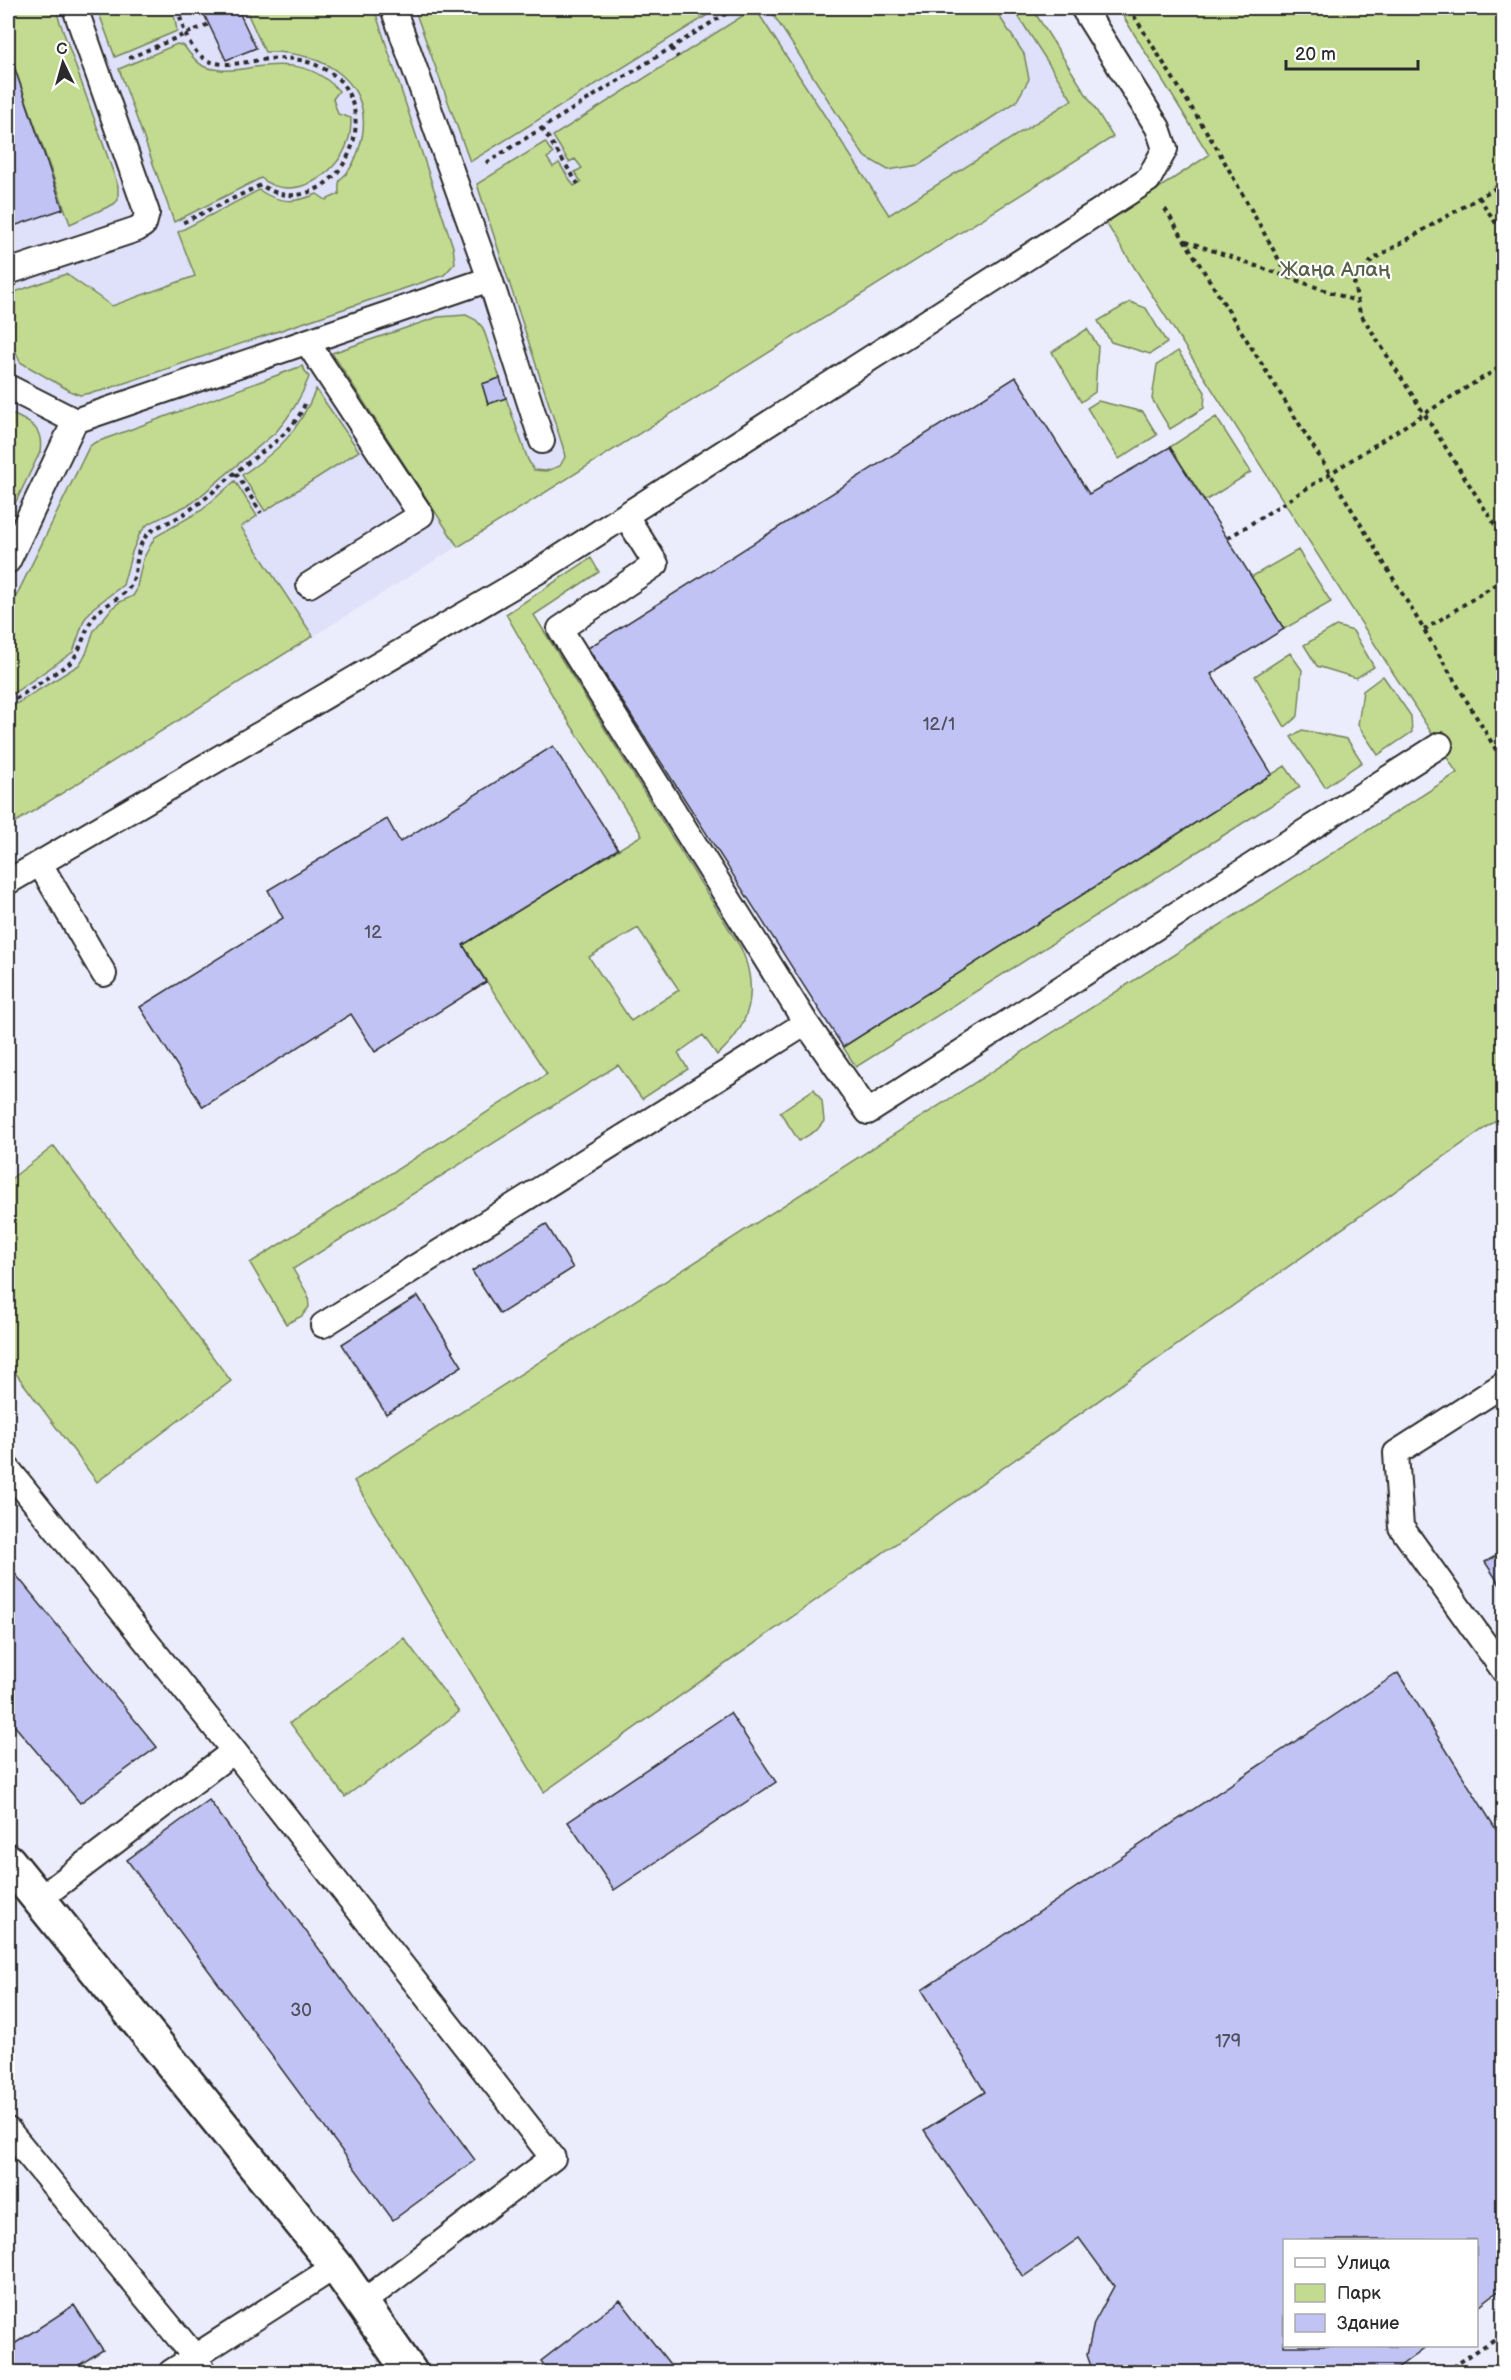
<svg xmlns="http://www.w3.org/2000/svg" width="1511" height="2380" viewBox="0 0 1511 2380" font-family="'Balsamiq Sans',sans-serif">
	<rect width="100%" height="100%" fill="#ecedfc"/>
	<filter id="ink" filterUnits="userSpaceOnUse"><feTurbulence type="fractalNoise" baseFrequency=".0167" numOctaves="2"/><feDisplacementMap in="SourceGraphic" scale="12" xChannelSelector="R" yChannelSelector="G"/><feConvolveMatrix kernelMatrix="1 2 1 2 8 2 1 2 1" color-interpolation-filters="sRGB"/></filter>
	<g filter="url(#ink)">
		<!-- built -->
		<path fill="#dfe0fa" d="M8,8H1032L1113,137L8,827Z"/>
		<!-- green -->
		<path fill="#c2db91" stroke="#76835e" stroke-width="1.5" fill-rule="evenodd" d="M8,8H55L118,186V200L114,204L70,224L8,49Z
			M97,8H173L177,31L115,57Z
			M245,8H374L453,247L455,263L444,275L101,391L80,395L72,392L20,362L8,333L9,294L66,274L112,306L195,276L178,232L259,190C280,204 295,203 317,194L326,200L339,194C339,190 338,184 340,180C341,178 344,176 346,174C352,167 356,158 359,149C380,83 323,50 265,52Z
			M414,8H719L470,162Z
			M755,8L889,215L1072,100L1013,8H1032L1113,137L458,547L332,353L438,317L466,315L476,320L483,328L500,378L482,384L488,404L506,398L528,460L534,470L546,471L560,466L565,457L563,447L477,184L545,142L553,154L547,158L553,167L559,163L574,186L581,182L575,172L582,168L575,159L569,162L553,136Z
			M769,8H994L1024,54L1029,79L1016,102L919,165L888,170L864,156Z
			M1118,8H1503V1115L544,1792L354,1481L1457,773L1106,223L1209,155Z
			M177,44L184,46C189,53 195,61 203,66C208,69 216,69 221,70C232,71 243,69 254,67C288,63 315,64 339,91L333,99L338,114L351,118C351,126 351,134 348,141C338,175 292,204 261,178L174,222L119,69Z
			M1130,302L1146,308L1167,343L1150,354L1111,342L1098,321Z
			M1087,329L1098,346L1095,392L1081,402L1052,352Z
			M1178,351L1205,392L1204,408L1170,429L1152,399L1157,365Z
			M302,366L309,377C301,398 291,415 276,432L192,503L148,524L140,533L132,552L123,585L93,608L84,620L73,652L8,697V613L89,447L94,443Z
			M316,389L359,451L265,511L242,475C281,449 298,432 316,389Z
			M1098,401L1143,412L1157,435L1119,459L1087,408Z
			M8,412C28,422 44,425 40,452L8,518Z
			M1216,417L1251,472L1205,501L1170,447Z
			M235,481L257,516L241,527L313,636L8,827V709L79,665L86,654L94,630L112,608L120,602L133,596L136,591L143,559L155,537L202,510Z
			M1298,550L1331,602L1284,629L1251,577Z
			M591,558L599,572L534,615L741,948C759,989 751,1027 717,1055L703,1035L678,1053L688,1069L642,1099L618,1065L293,1269L308,1295L309,1307L302,1316L286,1324L250,1263L547,1074L463,945L642,835L558,705L506,614ZM638,928L679,990L631,1021L589,957Z
			M1336,626L1353,631L1374,667L1356,678L1317,666L1304,645Z
			M1290,653L1302,670L1298,716L1285,727L1255,676Z
			M1383,676L1411,716L1412,732L1378,755L1358,725L1363,691Z
			M1302,730L1347,739L1362,762L1325,787L1291,737Z
			M1285,766L1300,787L856,1067L843,1047Z
			M814,1089L822,1101L824,1121L817,1130L799,1141L780,1112Z
			M54,1146L231,1381L97,1482L8,1363V1181Z
			M404,1638L459,1712L345,1797L290,1723Z"/>
		<!-- building -->
		<path fill="#c1c3f5" stroke="#2b2b2b" stroke-width="1.5" d="M201,8H237L256,48L226,60Z
			M8,49L63,209L8,228Z
			M1016,377L1089,494L1170,447L1284,629L1211,674L1272,774L843,1047L588,648Z
			M500,378L506,398L488,404L482,384Z
			M553,746L618,849L463,945L486,982L375,1052L351,1014L203,1107L140,1007L283,918L268,890L387,819L400,842Z
			M546,1224L573,1268L500,1314L472,1271Z
			M418,1296L462,1366L386,1414L342,1344Z
			M1504,1551V1591L1485,1562Z
			M8,1565L157,1747L80,1803L8,1718Z
			M1398,1673L1504,1842V2291L1497,2292L1476,2308V2240H1284V2346H1427L1392,2372H1093L1087,2355L1094,2323L1114,2286L1079,2238L1023,2277L924,2130L985,2092L922,1990Z
			M730,1713L776,1782L614,1890L568,1822Z
			M209,1800L475,2160L393,2220L127,1860Z
			M620,2300L676,2372H549L541,2361Z
			M74,2305L103,2350L68,2372H8V2348Z"/>
		<g fill="none" stroke-linecap="round" stroke-linejoin="round">
			<!-- lane casing -->
			<g stroke="#2b2b2b" stroke-width="28">
				<path id="lane" d="M393,8L490,279L542,441
					M8,272L137,229L144,224L147,213L75,8
					M307,342L421,515L309,585
					M8,387L75,421
					M626,516L656,564L560,629L806,1023L868,1112L1440,745
					M8,561L75,421L490,279
					M40,864L104,974
					M8,882L542,569L1148,180L1165,149L1158,128L1083,8
					M323,1325L806,1023
					M1504,1384L1396,1453L1401,1527L1504,1671
					M8,1469L234,1751L553,2158L363,2302
					M38,1900L234,1751
					M8,2130L195,2357L204,2372
					M171,2372L336,2266"/>
			</g>
			<!-- street casing -->
			<g stroke="#2b2b2b" stroke-width="38">
				<path id="street" d="M8,1861L336,2266L410,2372"/>
			</g>
			<!-- path -->
			<path stroke="#2b2b2b" stroke-width="4" stroke-dasharray="4.5 4.5" stroke-linecap="butt" d="M178,8C199,108 255,38 316,65C325,69 336,75 342,83C385,142 317,224 261,185L180,224
				M1129,8L1218,150L1289,278
				M671,48L678,57
				M129,58L209,24
				M542,128L578,184
				M486,163L735,8
				M1504,183L1372,260L1354,284L1360,313L1504,539
				M1479,197L1504,236
				M1165,209L1331,475L1504,763
				M1186,241L1358,302
				M236,473L261,513
				M1228,538C1320,481 1410,421 1504,365
				M1424,630L1504,579
				M8,704L70,663C83,649 84,628 96,614C106,603 123,598 131,585C139,569 134,547 148,534C157,525 170,523 180,516C203,503 221,484 241,468C265,449 293,433 305,404
				M1445,2372L1504,2333"/>
			<!-- lane -->
			<use href="#lane" stroke="#fff" stroke-width="24"/>
			<!-- street -->
			<use href="#street" stroke="#fff" stroke-width="33"/>
		</g>
	</g>
	<g text-anchor="middle" stroke-width="4.5" stroke-linejoin="round" paint-order="stroke">
		<!-- number labels -->
		<g font-size="18" fill="#50515e">
			<text x="939" y="730">12/1</text>
			<text x="373" y="938">12</text>
			<text x="301" y="2016">30</text>
			<text x="1228" y="2047">179</text>
		</g>
		<!-- park labels -->
		<g font-size="21" fill="#58604a" stroke="#fff">
			<text x="1335" y="276">Жаңа Алаң</text>
		</g>
	</g>
	<!-- margin -->
	<rect width="1511" height="2380" fill="none" stroke="#fff" stroke-width="30"/>
	<rect x="15" y="15" width="1481" height="2350" fill="none" stroke="#2b2b2b" stroke-width="2" filter="url(#ink)"/>
	<!-- legend -->
	<rect x="1283" y="2239" width="195" height="108" fill="#ffffff" stroke="#aaaaaa" stroke-width="1.5"/>
	<rect x="1295" y="2258" width="30" height="9" fill="#ffffff" stroke="#aaaaaa" stroke-width="1.5"/>
	<text x="1337" y="2269" font-size="18" fill="#2b2b2b">Улица</text>
	<rect x="1295" y="2284" width="30" height="18" fill="#c2db91" stroke="#aaaaaa" stroke-width="1.5"/>
	<text x="1337" y="2299" font-size="18" fill="#2b2b2b">Парк</text>
	<rect x="1295" y="2314" width="30" height="18" fill="#c1c3f5" stroke="#aaaaaa" stroke-width="1.5"/>
	<text x="1337" y="2329" font-size="18" fill="#2b2b2b">Здание</text>
	<!-- north arrow -->
	<g transform="translate(63 63) rotate(355)" stroke="#ffffff" stroke-width="4.5" paint-order="stroke">
	<path d="M0-4.5L10 22L0 15L-10 22Z" fill="#2b2b2b"/>
	<text y="-9" font-size="16" font-weight="bold" text-anchor="middle" fill="#2b2b2b">С</text>
	</g>
	<!-- scale -->
	<path d="M1286 60v9h132v-9" fill="none" stroke="#2b2b2b" stroke-width="3"/>
	<text x="1295" y="60" font-size="18" fill="#2b2b2b" stroke="#ffffff" stroke-width="4.5" paint-order="stroke">20 m</text>
</svg>
